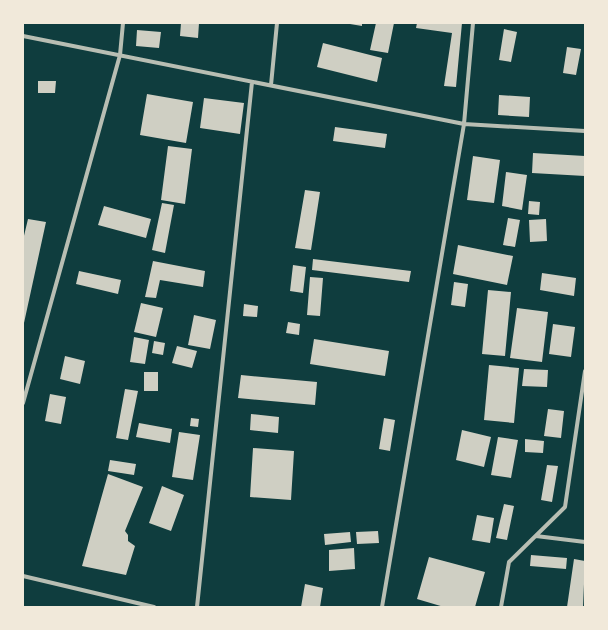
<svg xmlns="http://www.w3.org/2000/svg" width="608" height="630" viewBox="0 0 608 630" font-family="Cabin,sans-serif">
	<rect width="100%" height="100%" fill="#0f3d3e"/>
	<!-- building -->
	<path fill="#cfcfc3" d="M181,23H199L198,38L180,36Z
		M344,23H362V26Z
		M376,23H394L388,53L370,50Z
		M417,23H462L456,87L444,86L452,33L416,28Z
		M504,29L517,32L511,62L499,60Z
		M137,30L161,32L159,48L136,46Z
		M323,43L382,58L377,82L317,67Z
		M567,47L581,49L576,75L563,73Z
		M38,81H56L55,93H38Z
		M147,94L193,102L186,143L140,135Z
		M499,95L530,97L529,117L498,115Z
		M204,98L244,103L240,134L200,128Z
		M335,127L387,134L385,148L333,141Z
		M168,146L192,149L185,204L161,200Z
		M533,153L585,156V176L532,173Z
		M473,156L500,160L494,203L467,200Z
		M506,172L527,175L522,210L502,206Z
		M305,190L320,192L311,250L295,248Z
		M529,201L540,202L539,215L528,214Z
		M162,203L174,205L165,253L152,250Z
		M104,206L151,219L146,238L98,225Z
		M508,218L520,220L515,247L503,245Z
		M28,219L46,222L24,323L23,240Z
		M546,219L547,241L530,242L529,220Z
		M458,245L513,256L507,285L453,274Z
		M313,259L411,271L409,282L312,270Z
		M153,261L205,271L203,287L160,280L156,298L145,297Z
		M293,265L306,267L303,293L290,291Z
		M79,271L121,280L118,294L76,284Z
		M542,273L576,278L574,296L540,290Z
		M310,277L323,278L320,316L307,315Z
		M454,282L468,284L465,307L451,305Z
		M488,290L511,292L505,356L482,354Z
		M141,303L163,308L156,337L134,332Z
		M244,304L258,306L257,317L243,316Z
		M517,308L548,312L542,362L510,358Z
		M194,315L216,320L210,349L188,345Z
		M288,322L300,324L299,335L286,333Z
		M553,324L575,327L571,357L549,354Z
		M134,337L149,340L145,364L130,362Z
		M314,339L389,351L385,376L310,364Z
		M154,341L165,343L163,355L152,353Z
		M177,346L197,351L192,368L172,363Z
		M65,356L85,361L80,384L60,379Z
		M489,365L519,368L514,423L484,420Z
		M524,369L548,370L547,387L522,386Z
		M144,372H158V391H144Z
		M241,375L317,382L315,405L238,398Z
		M125,389L138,391L128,440L116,438Z
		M50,394L66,397L61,424L45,421Z
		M548,409L564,411L561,438L544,436Z
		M251,414L279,417L278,433L250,430Z
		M191,418L199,419L198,427L190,426Z
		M384,418L395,420L390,451L379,449Z
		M139,423L172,429L170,443L136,437Z
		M462,430L491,437L484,467L456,460Z
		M179,432L200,435L193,480L172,477Z
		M498,437L518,440L511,478L491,475Z
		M525,439L544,441L543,453L525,452Z
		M253,448L294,451L291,500L250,497Z
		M110,460L136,464L134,475L108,471Z
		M547,465L558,466L552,502L541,500Z
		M108,474L143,487L125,531L128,535V541L135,546L126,575L82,566Z
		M162,486L184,495L171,531L149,523Z
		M504,504L514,506L507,540L496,538Z
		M477,515L494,518L490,543L472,540Z
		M378,531L379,543L357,544L356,532Z
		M350,532L351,542L325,545L324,534Z
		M354,548L355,569L329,571V550Z
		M531,555L567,558L566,569L530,566Z
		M429,557L485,572L475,607H444L417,599Z
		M574,559L585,561L583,607H567Z
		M305,584L323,588L320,607H301Z"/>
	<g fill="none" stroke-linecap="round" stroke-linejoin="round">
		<!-- minor -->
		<path stroke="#b8beb3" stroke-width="4" d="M23,36L464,124L585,131
			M271,85L277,23
			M23,403L120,55L123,23
			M536,536L585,542
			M23,576L154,607
			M197,607L252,82
			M382,607L464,124L473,23
			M501,607L509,562L565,507L585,371"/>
	</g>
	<!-- border -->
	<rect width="608" height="630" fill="none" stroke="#f1e9da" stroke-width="48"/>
</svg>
